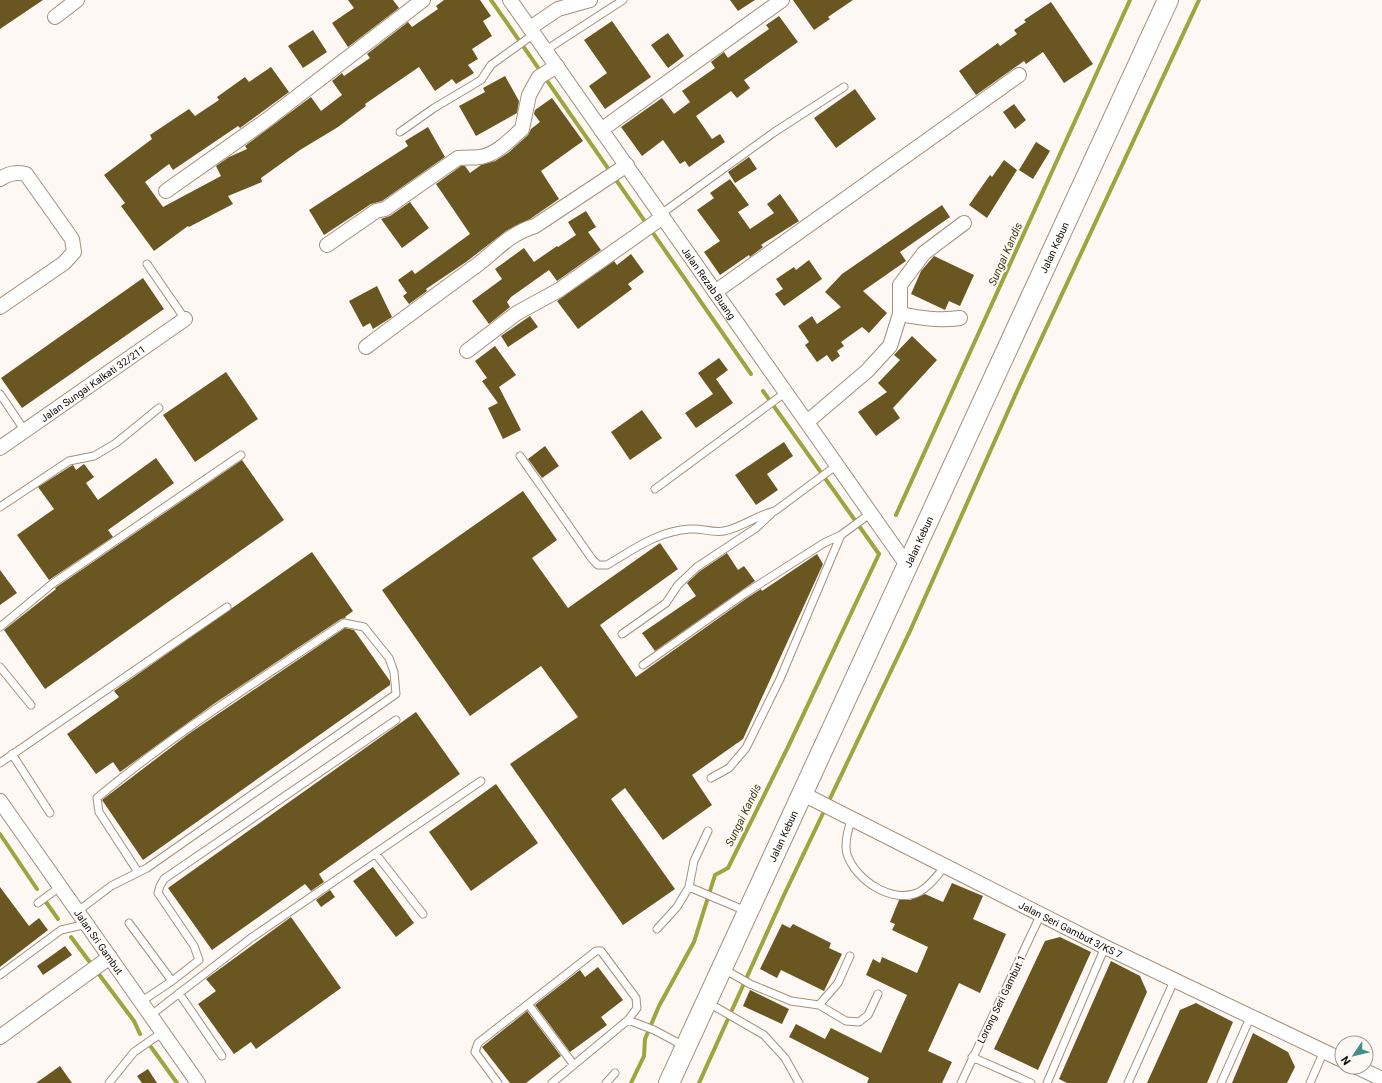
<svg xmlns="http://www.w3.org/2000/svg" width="1382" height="1083" viewBox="0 0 1382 1083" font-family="Roboto,sans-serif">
	<rect width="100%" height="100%" fill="#fdf8f4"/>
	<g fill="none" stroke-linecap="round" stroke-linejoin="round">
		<!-- stream -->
		<path stroke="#9ea53f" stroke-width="4" d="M491,0L751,374
			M896,515L1130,0
			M0,834L37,889
			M46,902L58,919
			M71,937L134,1021L140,1034
			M151,1047L177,1083
			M631,1083L644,1056L645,1039L659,1006L694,942L715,875L728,868L788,747L879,554L763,391
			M699,1083L784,895L910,631L1022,380L1199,0"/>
	</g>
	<!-- building -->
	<path fill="#6a5621" d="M0,0H43L0,29Z
		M348,0H393L399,8L348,47L332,23L354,8Z
		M444,0H480L491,16L483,21L492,36L472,49L478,59L468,65L474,73L456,84L452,79L435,91L419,67L365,104L366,106L338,127L300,150L261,178L262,182L228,196L233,204L189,227L188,226L154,251L121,206L125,203L104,175L152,139L150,135L189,109L195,116L219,100L217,97L245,77L249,82L271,67L289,92L240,128L238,126L173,170L169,164L145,182L163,207L221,176L216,166L229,157L247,149L245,146L311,97L321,111L342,95L332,81L342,73L344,76L370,58L367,54L408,22L412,27L438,9L436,6Z
		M730,0H755L738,11Z
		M793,0H853L828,17L830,19L814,30Z
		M1051,2L1093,64L1064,83L1043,52L1026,64L1024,61L976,95L959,71L998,43L1000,46L1017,34L1014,30L1026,22L1024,20Z
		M779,16L798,42L744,80L750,88L737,98L731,91L696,116L712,139L720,134L725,142L689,167L685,161L680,164L663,140L642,156L621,127L662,98L674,114L690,102L682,91L715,68L711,62L724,52L728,58L769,29L766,25Z
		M612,21L651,77L605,109L589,86L607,73L584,40Z
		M313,30L327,52L303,68L288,46Z
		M668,33L684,56L668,68L651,45Z
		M505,76L519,101L517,113L476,136L459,106L485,92L483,88Z
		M855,89L876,119L836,148L814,118Z
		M552,98L583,141L541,171L559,199L530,219L506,231L466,262L426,289L427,291L409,304L403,296L407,293L398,280L412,270L415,274L470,234L436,184L461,166H465L470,173L481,165L495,161L508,153L528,135L531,129L540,122L534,114L535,110Z
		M1014,104L1026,120L1015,129L1003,112Z
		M428,127L445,157L382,201L371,204L324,235L309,210L408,146L405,141Z
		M1036,142L1050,151L1033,179L1019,170Z
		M749,157L757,169L735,183L728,172Z
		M1004,160L1017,170L987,218L969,205L990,175L992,177Z
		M730,179L749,205L738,212L750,229L774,213L767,204L780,194L799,221L761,245L763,247L750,257L749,255L720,275L704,252L720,241L697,210L714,198L710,193Z
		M410,202L429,228L402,248L381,219L390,216Z
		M942,205L950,217L900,252L906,261L863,291L887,313L869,333L862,327L841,342L844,346L837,351L840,356L832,362L827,355L817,362L805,345L809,342L798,326L812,316L817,324L841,307L825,292L842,274Z
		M586,211L596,227L588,232L601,250L557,281L549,270L511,297L507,302L510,307L489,324L472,301L502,279L495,269L524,248L534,262L557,246L558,247L576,235L568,222Z
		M631,254L644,272L628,284L632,289L578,329L557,301L614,261L617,265Z
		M934,256L974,275L960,306L949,301L945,310L911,294L921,271Z
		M809,260L822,279L784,306L775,294L783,289L776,279L794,267L796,270Z
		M143,278L164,309L22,408L1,378Z
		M377,286L392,317L373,329L370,323L363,327L349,301Z
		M530,316L538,327L508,347L501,336Z
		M912,336L937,360L893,408L900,418L876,436L858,412L887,392L878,383L900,360L894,355Z
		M495,346L516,375L499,387L521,430L503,439L488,408L498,403L482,381L487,378L475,361Z
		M719,358L728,370L716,379L733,403L696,428L685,413L713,394L698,373Z
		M226,372L258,419L195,462L163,415Z
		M642,410L662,438L630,460L611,432Z
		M784,442L793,456L767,474L778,490L756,505L735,475Z
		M545,446L559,466L542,478L528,459Z
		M156,458L174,483L108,530L113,537L49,580L17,535L54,509L38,487L71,466L73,465L76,470L84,464L94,477L86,483L98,500Z
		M242,460L284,520L45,689L4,630L56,589L55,588Z
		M523,491L557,540L532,558L568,608L660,543L678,569L600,625L636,677L747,598L761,589L762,591L817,554L823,564L743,739L692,775L712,805L663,840L625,788L611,799L675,889L623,925L510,764L578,717L541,666L470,716L382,590Z
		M312,552L353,611L345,617L346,618L341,619L215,703L120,772L113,762L96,774L67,734L119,697L114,691Z
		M727,553L738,570L744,566L755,581L655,651L642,633L696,596L687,583L700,571Z
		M0,570L17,593L0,605Z
		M345,628L354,630L390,681V685L143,860L102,800L190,733Z
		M416,712L460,774L319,874L324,882L311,891L305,884L212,950L168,888Z
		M496,784L538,843L471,891L429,832Z
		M373,867L414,923L396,937L353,881Z
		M952,883L983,896L973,919L1006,934L980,993L959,983L928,1051L952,1062L942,1083H867L869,1078L789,1037L796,1024L825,1039L831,1028L881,1053L907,995L866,975L873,959L880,963L882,957L917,973L928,947L892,930L895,924L890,922L899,900H910L925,894L943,902Z
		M0,887L29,926L39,918L48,930L0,967Z
		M330,890L335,897L321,907L316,900Z
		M291,917L341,988L256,1049L251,1042L234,1054L198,1004L216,991L206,979Z
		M782,924L790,928L793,924L831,943L829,948L842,954L824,991L781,970L777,978L760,969Z
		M1060,937L1091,952L1038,1070L994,1049L1045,941Z
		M65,946L72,955L43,975L37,966Z
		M1111,961L1140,976L1147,992L1107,1083H1067L1059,1079Z
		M598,967L623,1000L601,1017L607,1025L570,1052L535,1005L580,970L585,977Z
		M750,990L789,1009L782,1024L743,1006Z
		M1196,1003L1233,1022L1207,1083H1147L1180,1010Z
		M527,1011L561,1056L526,1083H510L482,1047Z
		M1253,1033L1288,1052L1295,1067L1287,1083H1232Z
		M60,1066L72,1083H36Z
		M148,1069L157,1083H142L137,1076Z"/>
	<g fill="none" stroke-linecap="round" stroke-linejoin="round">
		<!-- lane casing -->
		<g stroke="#a68f7b" stroke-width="9">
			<path id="lane" d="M546,50L623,0
				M400,132L434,108L481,80L491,65L534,34
				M661,214L773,133L844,87
				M147,264L185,319
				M0,394L25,431
				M520,456L592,559L598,565H607C634,549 658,531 690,529C702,528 712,533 724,531C741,528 757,515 775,511L837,465
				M655,489L786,392
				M0,507L69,461L94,456L116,443L159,408
				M0,627L52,584L241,455
				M622,634L666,603L678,585L697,567L756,528L773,512
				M643,665L744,594L824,543L841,535
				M0,667L31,705
				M12,754L50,813
				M0,763L227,607
				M711,778L729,768L746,748L780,679L841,535L871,513
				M852,818C848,829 844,843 847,854C855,880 893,905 919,892C929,887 938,875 945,866
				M708,831L694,861L689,887L746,911
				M375,853L423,914
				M38,903L61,886
				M78,911L111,886L147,868L396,694L394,672L389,658L364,627L344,623C261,679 174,733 97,798L99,812L138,872
				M129,923L172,981
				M657,929L677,907L689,887
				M722,968L750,984L791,1001L819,1005L838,983L850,956
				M0,975L61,930L87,924
				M179,993L222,1056
				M142,1001L172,981L199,960L194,946L158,893L160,886L164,879L396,720
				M707,1002L764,1035L785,1058L799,1083
				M528,1004L574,1065
				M819,1005L846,1021L859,1022L868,1015L878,994
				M151,1015L251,938L481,781
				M972,1057L1031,1083
				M109,1083L134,1052L163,1032
				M498,1083L475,1052L478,1043L596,951H601L636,998L637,1008L628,1020
				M552,1083L628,1020L654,1030L684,1046
				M606,1083L615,1073
				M961,1083L1041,914
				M1047,1083L1105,947
				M1128,1083L1174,981
				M1221,1083L1250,1018
				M1310,1083L1324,1051"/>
		</g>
		<!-- street casing -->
		<g stroke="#a68f7b" stroke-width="16">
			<g id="street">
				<path id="s1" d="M510,0L907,565"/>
				<path d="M55,17L77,0"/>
				<path d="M530,28L558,9L590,0"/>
				<path d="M601,130L782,0"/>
				<path d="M0,179C9,173 16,172 26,174L72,239L74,252L64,263L0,307"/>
				<path d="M166,191L264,122L423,0"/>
				<path d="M327,245L376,211L385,209L458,158C466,157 473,158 480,157C496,155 511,139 522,129L529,95L539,77L557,66"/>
				<path d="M715,292L1019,75"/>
				<path d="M900,314C920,318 939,321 960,318"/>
				<path d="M366,347C403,319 440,292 477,265C498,249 509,234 535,226L627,165"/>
				<path d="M467,351L517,313L559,290L663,217"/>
				<path d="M807,422L867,371L890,346L900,314V285L924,253L964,223"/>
				<path id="s2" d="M0,448L185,319"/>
				<path id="s3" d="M803,794L1105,947L1342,1060"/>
				<path id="s4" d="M0,801L198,1083"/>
				<path d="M0,1037L110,957"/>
				<path d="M1357,1067L1382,1079"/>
			</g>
		</g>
		<!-- secondary casing -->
		<g stroke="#a68f7b" stroke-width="22">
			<g id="secondary">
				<path id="s5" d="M669,1083L1168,0"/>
			</g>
		</g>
		<!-- lane -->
		<use href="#lane" stroke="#fff" stroke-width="7"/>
		<!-- street -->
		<use href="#street" stroke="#fff" stroke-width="14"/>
		<!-- secondary -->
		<use href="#secondary" stroke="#fff" stroke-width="20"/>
	</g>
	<g text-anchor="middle" stroke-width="4" stroke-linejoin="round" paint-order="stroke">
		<!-- street labels -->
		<g font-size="10" fill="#120a04" stroke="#fdf8f4">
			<text dy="4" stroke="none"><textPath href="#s5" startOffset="920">Jalan Kebun</textPath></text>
			<text dy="4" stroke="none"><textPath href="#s1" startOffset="346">Jalan Rezab Buang</textPath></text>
			<text dy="4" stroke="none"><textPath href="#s2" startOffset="113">Jalan Sungai Kalkati 32/211</textPath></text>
			<text dy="4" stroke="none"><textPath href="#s5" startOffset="596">Jalan Kebun</textPath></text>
			<text dy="4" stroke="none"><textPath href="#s5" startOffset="272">Jalan Kebun</textPath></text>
			<text dy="4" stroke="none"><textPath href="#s3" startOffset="300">Jalan Seri Gambut 3/KS 7</textPath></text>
			<text dy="4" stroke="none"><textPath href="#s4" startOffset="172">Jalan Sri Gambut</textPath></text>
			<text transform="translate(1001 999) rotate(-64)" y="4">Lorong Seri Gambut 1</text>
		</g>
		<!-- water labels -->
		<g font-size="11" font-style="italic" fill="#3a3d13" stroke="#fdf8f4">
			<text transform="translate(1005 254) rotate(-66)" y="4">Sungai Kandis</text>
			<text transform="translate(743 815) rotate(-64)" y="4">Sungai Kandis</text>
		</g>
	</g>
	<!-- north arrow -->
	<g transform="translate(1354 1055) rotate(235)"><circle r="19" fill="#fdf8f4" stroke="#9f9994"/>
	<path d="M0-3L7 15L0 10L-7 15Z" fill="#478e87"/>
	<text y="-6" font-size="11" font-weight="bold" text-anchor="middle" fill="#120a04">N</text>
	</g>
</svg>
